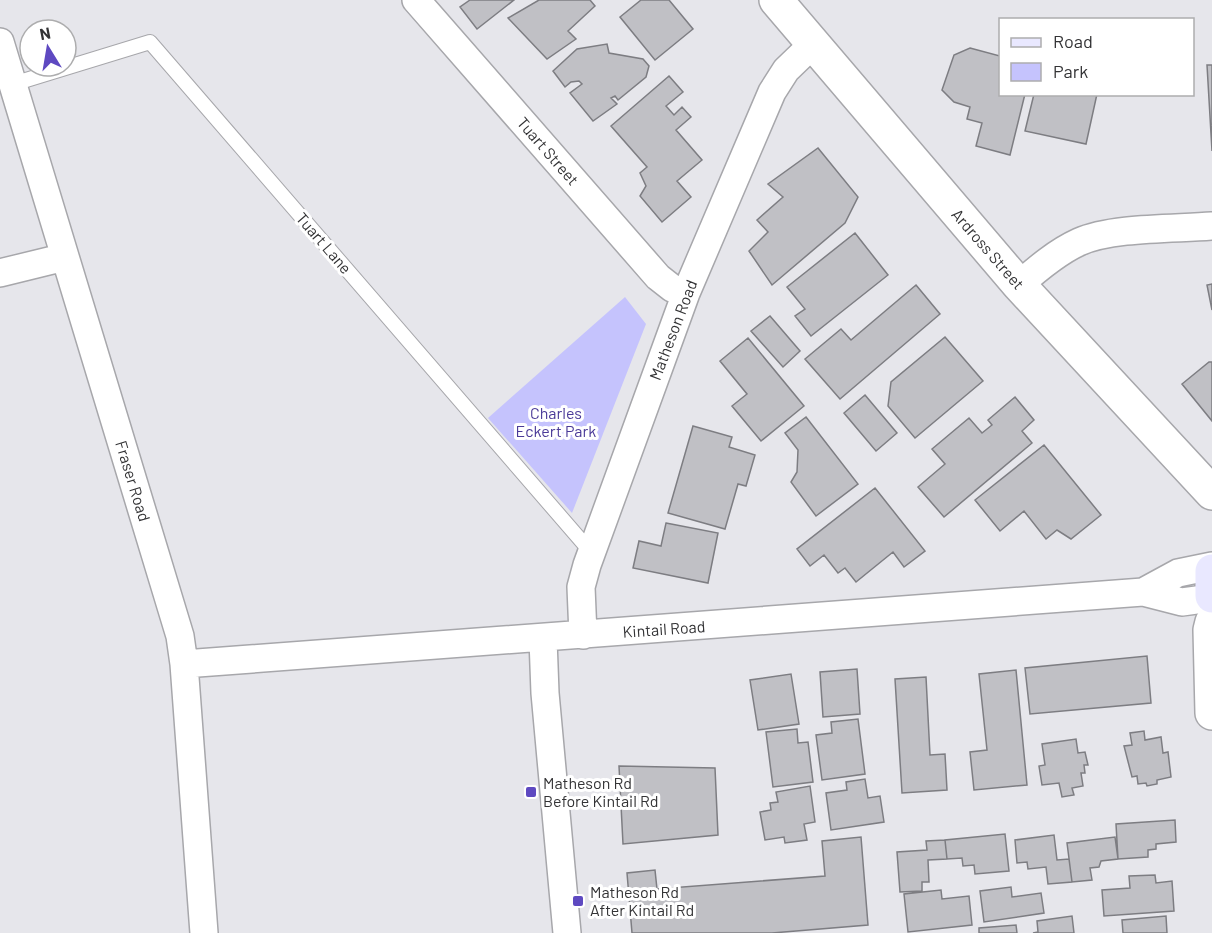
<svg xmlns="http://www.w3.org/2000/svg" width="1212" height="933" viewBox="0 0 1212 933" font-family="Barlow,sans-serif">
	<rect width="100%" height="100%" fill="#e6e6eb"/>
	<!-- green -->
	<path fill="#c5c3fd" d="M625,297L646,324L572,513L488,418Z"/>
	<!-- building -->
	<path fill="#c0c0c5" stroke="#7d7d82" stroke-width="1.5" d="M470,0H514L477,29L460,7Z
		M539,0H590L595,6L568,31L576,39L547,59L508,18Z
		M641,0H669L693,29L655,60L620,17Z
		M607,44L609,53L643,59L649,66L646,77L618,100L615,96L611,98L617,104L593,121L570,93L582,84L579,81L571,82L565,87L553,71L577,49Z
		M970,48L1000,56V94H1025L1010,155L976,146L982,123L967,119L970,107L954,102L942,90L954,55Z
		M1207,65H1212V151Z
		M669,76L683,92L666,106L674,115L682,107L691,117L676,130L702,160L677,181L691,197L662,222L640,196L646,186L640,173L647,167L611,126Z
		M1034,94H1097L1086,144L1025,131Z
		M818,148L858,197L845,223L772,285L749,251L768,232L757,220L783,197L768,184Z
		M855,233L888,275L811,336L795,316L805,309L787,287Z
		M1212,284V310L1207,285Z
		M916,285L940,314L840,399L805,359L841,329L851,340Z
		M770,316L800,351L783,367L751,331Z
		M945,337L983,381L915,438L888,406L891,382Z
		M748,338L804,406L761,441L732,406L747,394L720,361Z
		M1209,362H1212V421L1182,384Z
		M865,395L897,433L876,451L844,413Z
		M1015,397L1034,420L1022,431L1032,443L944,517L918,487L945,464L932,449L969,418L982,433L992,425L988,420Z
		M806,417L858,484L816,516L791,482L797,472L798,450L785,433Z
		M693,426L732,437L729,447L755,455L746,486L738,484L725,529L668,513Z
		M1044,445L1101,515L1071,539L1057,530L1046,539L1024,511L1000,531L975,500Z
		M875,488L925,551L904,567L893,552L856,582L845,568L838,573L824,555L810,566L797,549Z
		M666,523L718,533L708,583L633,568L639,541L661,546Z
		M1147,656L1151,703L1030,714L1025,668Z
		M857,669L860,714L823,717L820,672Z
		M1016,670L1027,785L974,790L970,752L987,750L979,674Z
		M791,674L799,724L758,730L750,680Z
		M926,677L930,755L945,754L947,790L902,793L895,679Z
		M858,719L865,774L822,780L816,735L832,733L831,722Z
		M797,729L798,743L808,742L813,782L773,787L766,732Z
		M1144,731L1145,740L1161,737L1163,753L1168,752L1171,777L1157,780V784L1147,786L1146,783L1138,784L1137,776L1132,777L1124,746L1132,745L1130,733Z
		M1076,739L1078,753L1085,752L1088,765H1084L1085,773H1081L1083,786L1072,788L1074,795L1062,797L1059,783L1042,785L1039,766L1045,765L1042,744Z
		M619,766L715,768L718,835L623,844Z
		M865,779L868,798L880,796L884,822L831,830L826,793L847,790L846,782Z
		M810,786L815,822L804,824L807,840L785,843L784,837L765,840L760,812L771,810L770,803L778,802L776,792Z
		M1175,820L1176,842L1156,844V849L1148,850V857L1118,859L1116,824Z
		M1005,834L1009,871L975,874L974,865L963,866L962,858L947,859L945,840Z
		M1054,835L1057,860L1069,859L1072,882L1048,884L1046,867L1028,869L1027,862L1017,863L1015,840Z
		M861,837L868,925L772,933H632L627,873L655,870L657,889L825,876L822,841Z
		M1115,837L1118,859L1101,861L1099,867L1090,868L1092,880L1072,882L1067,843Z
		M945,840L947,859L928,860L929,882H922V891L900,892L897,852L927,850L926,841Z
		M1155,875L1156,883L1172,881L1174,911L1104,916L1102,890L1130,888L1129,876Z
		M1011,887L1012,897L1041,893L1044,913L984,922L980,891Z
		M941,890L942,899L969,896L972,925L908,932L904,894Z
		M1072,916L1074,933H1033L1038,932L1037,921Z
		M1166,916L1167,933H1123L1122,920Z
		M1016,925L1017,933H979V928Z"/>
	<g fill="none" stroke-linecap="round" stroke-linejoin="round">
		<!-- service casing -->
		<g stroke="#a7a7ab" stroke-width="16">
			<path id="service" d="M13,84L150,42L591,552"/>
		</g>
		<!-- minor casing -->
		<g stroke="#a7a7ab" stroke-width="30">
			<path id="minor" d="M416,0L658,277L672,288L686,293
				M0,42L180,636L184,664L204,933
				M0,273L65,257
				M1019,285C1037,269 1057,252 1079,242C1112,227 1175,229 1212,226
				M1143,592L1178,573L1212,566
				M583,635L581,587L587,565L686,293L772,92L786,70L813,44
				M543,639L545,693L567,933
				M184,664L1143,592L1182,602L1212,598"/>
		</g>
		<!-- tertiary casing -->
		<g stroke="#a7a7ab" stroke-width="36">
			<path id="tertiary" d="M776,0L1019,285L1212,493
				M1212,622L1210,630L1212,713"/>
		</g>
		<!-- secondary casing -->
		<g stroke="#a7a7ab" stroke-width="36">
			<path id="secondary" d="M1212,571V596"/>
		</g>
		<!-- service -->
		<use href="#service" stroke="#fff" stroke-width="14"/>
		<!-- minor -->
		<use href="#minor" stroke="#fff" stroke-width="27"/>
		<!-- tertiary -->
		<use href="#tertiary" stroke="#fff" stroke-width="33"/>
		<!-- secondary -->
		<use href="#secondary" stroke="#e9e8ff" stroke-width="33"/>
	</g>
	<!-- markers -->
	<g fill="#5e49c1" stroke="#fff" stroke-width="2">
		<rect x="525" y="786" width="12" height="12" rx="3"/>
		<rect x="572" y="895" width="12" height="12" rx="3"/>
	</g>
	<g text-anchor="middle" stroke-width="6" stroke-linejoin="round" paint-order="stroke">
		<!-- street labels -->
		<g font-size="16" fill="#333335" stroke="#fff">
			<text transform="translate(548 151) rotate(49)" y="6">Tuart Street</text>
			<text transform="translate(324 243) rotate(49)" y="6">Tuart Lane</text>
			<text transform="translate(988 249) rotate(49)" y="6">Ardross Street</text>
			<text transform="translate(673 330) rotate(-69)" y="6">Matheson Road</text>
			<text transform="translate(133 481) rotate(73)" y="6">Fraser Road</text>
			<text transform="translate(664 629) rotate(-4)" y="6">Kintail Road</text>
		</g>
		<!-- park labels -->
		<g font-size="16" fill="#4a3a98" stroke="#fff">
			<text x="556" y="419">Charles<tspan x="556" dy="18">Eckert Park</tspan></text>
		</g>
		<!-- poi labels -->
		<g font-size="16" fill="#333335" stroke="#fff" text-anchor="start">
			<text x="543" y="789">Matheson Rd<tspan x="543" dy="18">Before Kintail Rd</tspan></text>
			<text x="590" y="898">Matheson Rd<tspan x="590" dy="18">After Kintail Rd</tspan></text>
		</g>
	</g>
	<!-- legend -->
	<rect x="999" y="18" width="195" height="78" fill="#ffffff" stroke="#adadae" stroke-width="1.5"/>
	<rect x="1011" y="38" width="30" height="9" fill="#e9e8ff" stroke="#adadae" stroke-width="1.5"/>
	<text x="1053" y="48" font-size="18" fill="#333335">Road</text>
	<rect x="1011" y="63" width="30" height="18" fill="#c5c3fd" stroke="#adadae" stroke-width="1.5"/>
	<text x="1053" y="78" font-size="18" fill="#333335">Park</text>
	<!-- north arrow -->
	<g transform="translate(48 48) rotate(349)"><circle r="28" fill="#ffffff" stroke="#adadae" stroke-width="1.5"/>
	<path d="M0-4.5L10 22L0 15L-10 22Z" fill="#5e49c1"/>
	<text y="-9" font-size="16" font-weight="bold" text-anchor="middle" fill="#333335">N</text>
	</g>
</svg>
